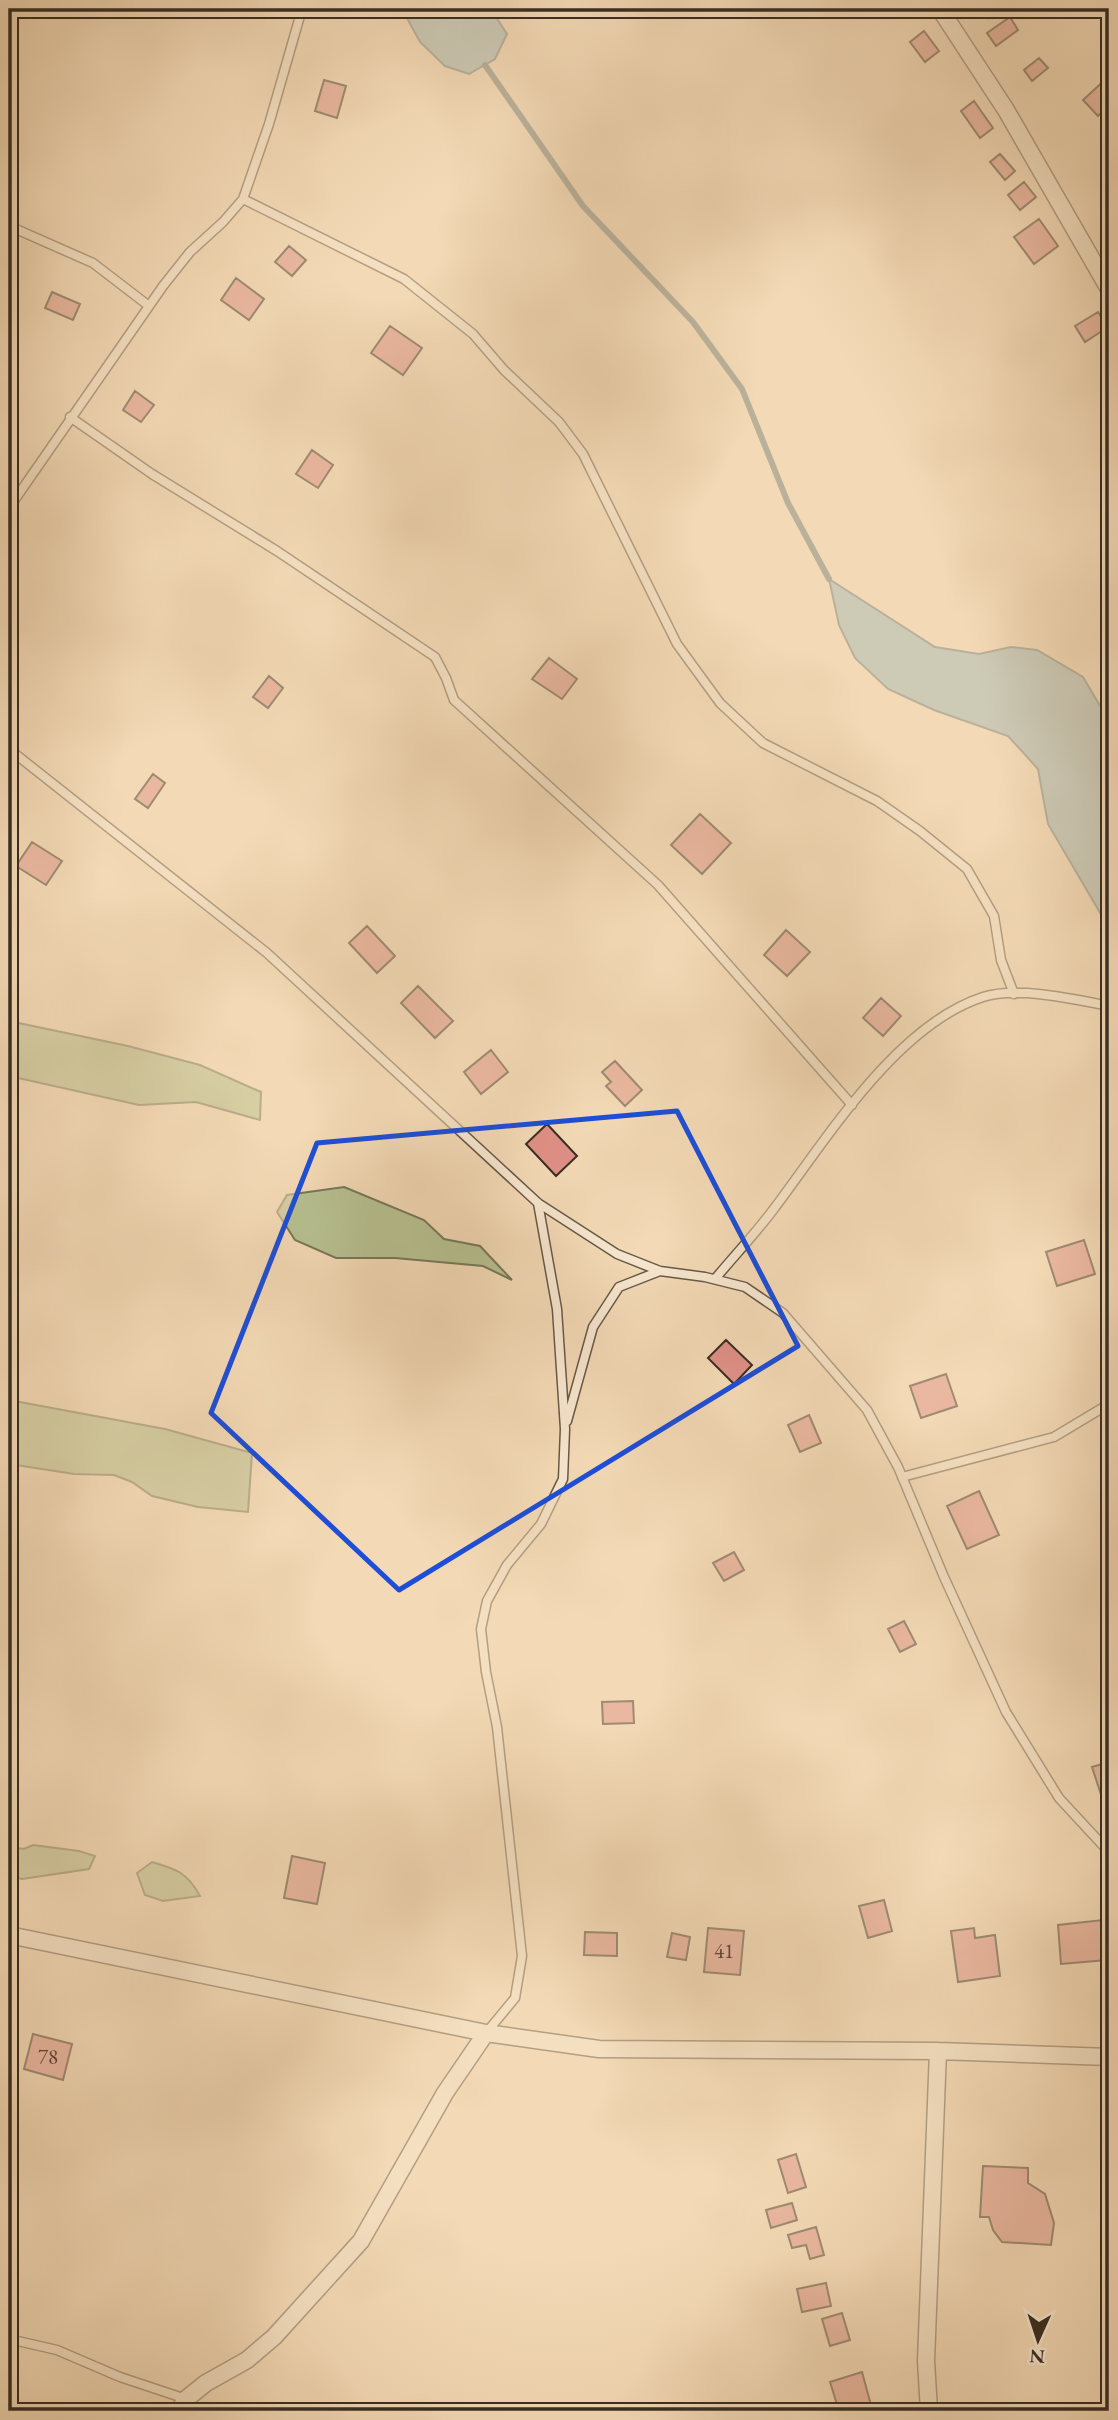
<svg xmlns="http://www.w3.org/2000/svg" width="1118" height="2420" viewBox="0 0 1118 2420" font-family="'EB Garamond',serif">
	<rect width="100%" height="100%" fill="#f3d9b5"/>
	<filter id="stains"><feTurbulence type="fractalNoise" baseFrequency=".00286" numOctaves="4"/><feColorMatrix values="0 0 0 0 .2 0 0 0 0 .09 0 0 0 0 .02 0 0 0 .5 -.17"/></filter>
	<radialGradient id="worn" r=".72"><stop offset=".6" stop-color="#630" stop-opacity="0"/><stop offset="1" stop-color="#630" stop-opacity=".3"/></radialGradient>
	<!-- green -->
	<path fill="#b7c091" stroke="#78775a" stroke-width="2" d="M9,1021L128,1046L200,1065L261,1092L260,1120L196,1102L139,1105L9,1076Z
		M344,1187L424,1220L444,1239L480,1246L512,1280L483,1266L395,1258H336L295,1240L277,1212L287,1195Z
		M9,1400L165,1429L252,1453L248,1512L198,1507L152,1496L132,1482L114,1475L74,1474L9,1464Z
		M33,1845L79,1851L95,1856L89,1869L22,1879L9,1876V1847L24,1849Z
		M152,1862C176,1869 187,1872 200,1896L163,1901L145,1895L137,1873Z"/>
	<!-- water -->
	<path fill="#a0b8b8" stroke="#76817c" stroke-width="2" d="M402,9H491L507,34L495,59L469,74L445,66L420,42Z
		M829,579L935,647L979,654L1011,647L1037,650L1083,677L1109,721V928L1048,824L1038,769L1008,736L934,710L888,689L855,658L839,625Z"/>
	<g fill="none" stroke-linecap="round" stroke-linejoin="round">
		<!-- stream -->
		<path stroke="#76817c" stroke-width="6" d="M485,65L583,206L693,322L742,389L788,503L829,579"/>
	</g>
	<!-- building -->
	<path fill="#e09087" stroke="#382e23" stroke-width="2" d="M981,9H1000L989,18Z
		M1010,17L1018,30L996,46L987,33Z
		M924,31L939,51L925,62L910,42Z
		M1039,58L1048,68L1032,81L1024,70Z
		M1108,77L1109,105L1098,116L1083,100Z
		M324,80L346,86L337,118L315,111Z
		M974,101L993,128L980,138L961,111Z
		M1000,154L1015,171L1005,180L990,162Z
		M1024,182L1036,197L1020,210L1008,195Z
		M1039,219L1058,246L1034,264L1014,237Z
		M289,246L306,260L292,276L275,262Z
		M236,278L264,299L249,320L221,300Z
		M52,292L80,304L73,320L45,308Z
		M1098,312L1108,327L1085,342L1075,326Z
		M390,326L422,348L403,375L371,353Z
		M135,391L154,405L141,422L123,410Z
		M312,450L333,465L318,488L296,474Z
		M549,658L577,679L562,699L532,679Z
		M269,676L283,688L268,708L253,697Z
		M153,774L165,783L148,808L135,799Z
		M700,814L731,843L702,874L671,845Z
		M32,842L62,861L46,885L16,866Z
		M367,926L395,956L377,973L349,943Z
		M786,930L810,952L787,976L764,955Z
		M418,986L453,1021L435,1038L401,1003Z
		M881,998L901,1016L883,1036L863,1018Z
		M491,1050L508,1072L481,1094L464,1072Z
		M615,1061L642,1090L625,1106L606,1086L611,1082L602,1072Z
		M547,1124L577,1156L556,1176L526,1144Z
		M1084,1240L1095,1274L1057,1286L1046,1252Z
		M726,1340L752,1365L734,1384L708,1358Z
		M946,1374L957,1406L921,1418L910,1386Z
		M809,1415L821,1443L800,1452L788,1425Z
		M979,1491L999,1535L967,1549L947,1506Z
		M734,1552L744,1570L724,1581L713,1563Z
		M904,1621L916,1644L900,1652L888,1629Z
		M633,1701L634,1723L603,1724L602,1702Z
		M1109,1762V1809L1106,1810L1092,1767Z
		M292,1856L325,1863L317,1904L284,1898Z
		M884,1900L892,1931L868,1938L859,1906Z
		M1103,1920L1107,1960L1061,1964L1058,1925Z
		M708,1928L744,1931L740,1975L704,1972Z
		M974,1928L975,1938L995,1935L1000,1976L958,1982L951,1931Z
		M585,1932L617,1933V1956L584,1955Z
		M672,1933L690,1937L686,1960L667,1957Z
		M33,2034L72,2044L63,2080L24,2069Z
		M796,2154L806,2187L788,2193L778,2160Z
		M983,2166L1028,2168V2183L1045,2194L1054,2223L1051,2245L1002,2242L993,2230L989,2217H980Z
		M792,2203L797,2220L771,2228L766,2210Z
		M816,2227L824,2255L810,2259L806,2245L792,2248L788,2235Z
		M826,2283L831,2306L802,2312L797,2289Z
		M842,2313L850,2340L830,2346L822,2319Z
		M862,2372L871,2405L850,2411H839L830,2382Z"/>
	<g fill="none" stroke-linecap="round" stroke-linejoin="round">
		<!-- lane casing -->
		<g stroke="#675948" stroke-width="11">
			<path id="lane" d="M243,199L404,279L473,334L504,370L559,422L583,454L677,644L720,703L763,743L877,801L920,831L967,869L994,916L1001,960L1014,994
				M9,226L93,263L149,306
				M70,417L152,474L277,551L435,657L446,678L454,700L658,885L852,1105
				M9,508L163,286L190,252L223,222L243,199L269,124L302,9
				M9,749L267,953L538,1203L617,1254L660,1271L705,1277L745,1287L783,1313L867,1410L898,1467L944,1577L1006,1712L1059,1798L1109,1852
				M715,1279C734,1256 755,1234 773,1210C826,1140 896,1025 983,997C1017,986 1074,999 1109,1006
				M567,1421L593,1327L619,1287L660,1271
				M902,1477L1054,1437L1109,1404
				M486,2033L515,1998L522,1956L497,1727L486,1672L481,1629L487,1601L507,1565L541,1524L563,1479L565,1429L557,1309L538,1203
				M9,2339L57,2350L120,2377L186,2399"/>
		</g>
		<!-- street casing -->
		<g stroke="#675948" stroke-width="19">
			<path id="street" d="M940,9L1006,110L1109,289
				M9,1935L486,2033L599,2049L938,2051L1109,2057
				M179,2411L186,2399L206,2383L247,2360L274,2337L361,2241L445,2093L486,2033
				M929,2411L926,2361L938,2051"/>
		</g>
		<!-- lane -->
		<use href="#lane" stroke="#f7e6cf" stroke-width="8"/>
		<!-- street -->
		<use href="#street" stroke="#f7e6cf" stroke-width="16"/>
	</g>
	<!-- marked area -->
	<path d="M0 0H1118V2420H0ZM677,1111L798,1346L399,1590L211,1413L317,1143Z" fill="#f3d9b5" fill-opacity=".55" fill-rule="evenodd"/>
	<path fill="none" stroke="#1d4ed8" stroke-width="5" stroke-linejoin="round" d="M677,1111L798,1346L399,1590L211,1413L317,1143Z"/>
	<g text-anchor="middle" stroke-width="6" stroke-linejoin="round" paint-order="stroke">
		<!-- number labels -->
		<g font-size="21" fill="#62463c">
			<text x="724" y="1958">41</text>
			<text x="48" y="2064">78</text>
		</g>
	</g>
	<!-- margin -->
	<rect width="1118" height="2420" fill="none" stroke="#f3d9b5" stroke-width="35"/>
	<rect x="10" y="10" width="1097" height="2399" fill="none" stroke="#382e23" stroke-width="3.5"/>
	<rect x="18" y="18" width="1083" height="2385" fill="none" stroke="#382e23" stroke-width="2"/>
	<!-- north arrow -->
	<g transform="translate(1038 2340) rotate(183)" stroke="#f7e6cf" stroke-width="5" paint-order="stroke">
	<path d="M0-5L12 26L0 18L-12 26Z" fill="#382e23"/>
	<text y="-10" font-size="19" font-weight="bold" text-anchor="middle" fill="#382e23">N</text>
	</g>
	<rect width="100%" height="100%" filter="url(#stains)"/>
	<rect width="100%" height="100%" fill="url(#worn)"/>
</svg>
